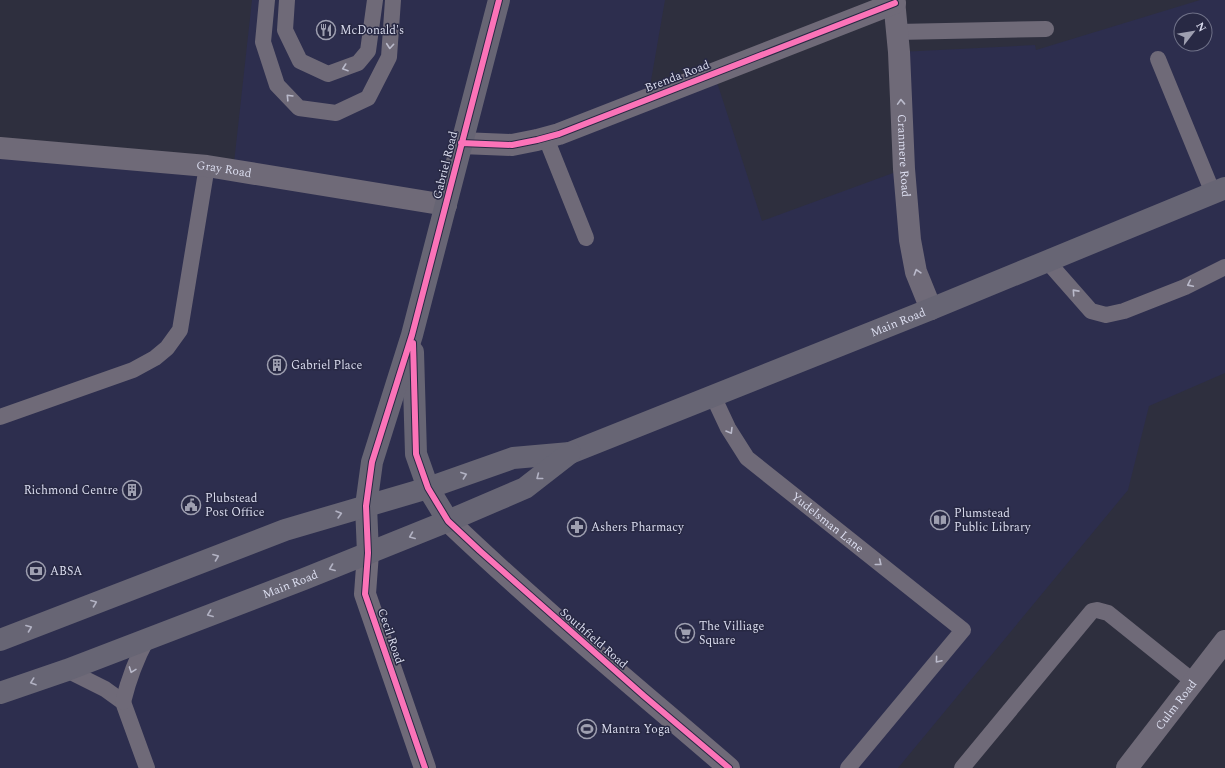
<svg xmlns="http://www.w3.org/2000/svg" width="1225" height="768" viewBox="0 0 1225 768" font-family="Spectral,serif">
	<rect width="100%" height="100%" fill="#2e2f3e"/>
	<!-- built -->
	<path fill="#2d2e4e" fill-rule="evenodd" d="M252,0H665L648,98L714,73L762,221L904,169L899,52L1035,45L1036,50L1200,0H1225V373L1149,406L1128,490L898,768H0V150L233,172ZM1181,20H1205V44H1181Z"/>
	<g fill="none" stroke-linecap="round" stroke-linejoin="round">
		<!-- lane -->
		<g stroke="#6f6a78" stroke-width="16">
			<path d="M267,0L263,42L277,85L299,108L336,113L368,98L389,57L393,0"/>
			<path d="M287,0L285,30L300,61L328,74L358,63L368,51L375,0"/>
			<path d="M897,32L1046,29"/>
			<path d="M1158,59L1213,193"/>
			<path d="M546,138L586,238"/>
			<path d="M1047,261L1091,311L1106,315L1124,311L1185,287L1225,267"/>
			<path id="s1" d="M713,396L728,428L747,458L963,630L848,768"/>
			<path d="M0,417L133,370L155,358L167,348L180,330L207,166"/>
			<path d="M67,670L105,689L123,702L147,768"/>
			<path d="M123,702C129,678 135,661 147,639"/>
			<path d="M962,768L1092,611L1097,610L1108,613L1194,682"/>
		</g>
		<!-- street -->
		<g stroke="#6f6a78" stroke-width="22">
			<path id="s2" d="M894,0L899,52L904,169L910,240L916,272L931,309"/>
			<path d="M461,143L512,145L537,140L559,134L895,3"/>
			<path id="s3" d="M0,148L207,166L446,205"/>
			<path d="M448,521C538,607 635,687 729,768"/>
			<path d="M368,553L365,594L425,768"/>
			<path id="s4" d="M1127,768L1225,641"/>
		</g>
		<!-- secondary -->
		<g stroke="#676574" stroke-width="22">
			<path d="M413,352L416,454L428,488L448,521"/>
			<path d="M368,553L366,506L372,462L412,335L499,0"/>
			<path id="s5" d="M0,640L285,530L428,488L513,458L570,453L931,309L1225,188"/>
			<path id="s6" d="M0,693L67,670L304,579L448,521L525,488L570,453"/>
		</g>
		<!-- cycleway casing -->
		<g stroke="#282944" stroke-width="8">
			<path id="cycleway" d="M461,143L512,145L537,140L559,134L895,3
				M413,343L416,454L428,488L448,521L480,551L644,696L729,768
				M425,768L365,594L368,553L366,506L372,462L412,335L499,0"/>
		</g>
		<!-- cycleway -->
		<use href="#cycleway" stroke="#fb73b8" stroke-width="6"/>
	</g>
	<!-- one-way arrows -->
	<defs><path id="oneway-chevron" d="M-2-3.5L2.5 0L-2 3.5" fill="none" stroke-width="1.6" stroke-linecap="round" stroke-linejoin="round"/></defs>
	<g stroke="#babacb">
		<use href="#oneway-chevron" transform="translate(390 46) rotate(95)"/>
		<use href="#oneway-chevron" transform="translate(345 68) rotate(161)"/>
		<use href="#oneway-chevron" transform="translate(289 97) rotate(-134)"/>
		<use href="#oneway-chevron" transform="translate(901 102) rotate(-92)"/>
		<use href="#oneway-chevron" transform="translate(917 272) rotate(-107)"/>
		<use href="#oneway-chevron" transform="translate(1190 284) rotate(154)"/>
		<use href="#oneway-chevron" transform="translate(1075 292) rotate(-132)"/>
		<use href="#oneway-chevron" transform="translate(730 431) rotate(59)"/>
		<use href="#oneway-chevron" transform="translate(879 563) rotate(39)"/>
		<use href="#oneway-chevron" transform="translate(938 660) rotate(130)"/>
		<use href="#oneway-chevron" transform="translate(132 670) rotate(110)"/>
	</g>
	<g stroke="#b2b2c3">
		<use href="#oneway-chevron" transform="translate(464 475) rotate(-20)"/>
		<use href="#oneway-chevron" transform="translate(539 477) rotate(142)"/>
		<use href="#oneway-chevron" transform="translate(339 514) rotate(-16)"/>
		<use href="#oneway-chevron" transform="translate(412 536) rotate(158)"/>
		<use href="#oneway-chevron" transform="translate(216 557) rotate(-21)"/>
		<use href="#oneway-chevron" transform="translate(332 568) rotate(159)"/>
		<use href="#oneway-chevron" transform="translate(94 603) rotate(-21)"/>
		<use href="#oneway-chevron" transform="translate(210 614) rotate(159)"/>
		<use href="#oneway-chevron" transform="translate(29 628) rotate(-21)"/>
		<use href="#oneway-chevron" transform="translate(33 682) rotate(161)"/>
	</g>
	<!-- icons -->
	<defs>
		<g id="restaurant-ring" transform="scale(1)"><circle r="9.5" fill="#282944" stroke="#9e9fb0" stroke-width="1.5"/><path d="M-5-6h1v4h1v-4h1v4h1v-4h1v5L-1.5 .5V6h-2V.5L-5-1ZM5-6V6H3V1.5H1.5Q1.5-4 5-6Z" fill="#9e9fb0"/></g>
		<g id="building-ring" transform="scale(1)"><circle r="9.5" fill="#282944" stroke="#9e9fb0" stroke-width="1.5"/><path d="M-4-6H4V6H1V3H-1V6H-4ZM-2.5-4.3h1.7v1.8h-1.7ZM.8-4.3h1.7v1.8H.8ZM-2.5-1h1.7V.8h-1.7ZM.8-1h1.7V.8H.8Z" fill="#9e9fb0"/></g>
		<g id="civic-ring" transform="scale(1)"><circle r="9.5" fill="#282944" stroke="#9e9fb0" stroke-width="1.5"/><path d="M-.6-6.5H3V-4.5H.6V-3L4-1V1h2V6H-6V1h2V-1L-.6-3ZM-1.2 2.5V6h2.4V2.5Z" fill="#9e9fb0"/></g>
		<g id="library-ring" transform="scale(1)"><circle r="9.5" fill="#282944" stroke="#9e9fb0" stroke-width="1.5"/><path d="M-6-4Q-3-5.5-.7-3.5V5Q-3 3-6 4ZM6-4Q3-5.5 .7-3.5V5Q3 3 6 4Z" fill="#9e9fb0"/></g>
		<g id="pharmacy-ring" transform="scale(1)"><circle r="9.5" fill="#282944" stroke="#9e9fb0" stroke-width="1.5"/><path d="M-2-6h4v4h4v4h-4v4h-4v-4h-4v-4h4Z" fill="#9e9fb0"/></g>
		<g id="bank-ring" transform="scale(1)"><circle r="9.5" fill="#282944" stroke="#9e9fb0" stroke-width="1.5"/><path d="M-6-4H6V4H-6ZM0-2.3a2.3 2.3 0 1 0 0 4.6a2.3 2.3 0 1 0 0-4.6Z" fill="#9e9fb0"/></g>
		<g id="supermarket-ring" transform="scale(1)"><circle r="9.5" fill="#282944" stroke="#9e9fb0" stroke-width="1.5"/><path d="M-6-5.5h2.5l.6 2H6L4.5 2H-2.5L-4.4-4H-6ZM-1.5 3.2a1.3 1.3 0 1 0 .1 0ZM3 3.2a1.3 1.3 0 1 0 .1 0Z" fill="#9e9fb0"/></g>
		<g id="stadium-ring" transform="scale(1)"><circle r="9.5" fill="#282944" stroke="#9e9fb0" stroke-width="1.5"/><path d="M0-5a6.5 5 0 1 0 0 10a6.5 5 0 1 0 0-10ZM-3.5-1.8h7v3.6h-7Z" fill="#9e9fb0"/></g>
	</defs>
	<g fill-rule="evenodd">
		<use href="#restaurant-ring" x="326" y="30"/>
		<use href="#building-ring" x="277" y="365"/>
		<use href="#building-ring" x="132" y="490"/>
		<use href="#civic-ring" x="191" y="505"/>
		<use href="#library-ring" x="940" y="520"/>
		<use href="#pharmacy-ring" x="577" y="527"/>
		<use href="#bank-ring" x="36" y="571"/>
		<use href="#supermarket-ring" x="685" y="633"/>
		<use href="#stadium-ring" x="587" y="729"/>
	</g>
	<g text-anchor="middle" stroke-width="3" stroke-linejoin="round" paint-order="stroke">
		<!-- poi labels -->
		<g font-size="12" fill="#dadcee" stroke="#282944" text-anchor="start">
			<text x="340" y="34">McDonald's</text>
			<text x="291" y="369">Gabriel Place</text>
			<text x="118" y="494" text-anchor="end">Richmond Centre</text>
			<text x="205" y="502">Plubstead<tspan x="205" dy="14">Post Office</tspan></text>
			<text x="954" y="517">Plumstead<tspan x="954" dy="14">Public Library</tspan></text>
			<text x="591" y="531">Ashers Pharmacy</text>
			<text x="50" y="575">ABSA</text>
			<text x="699" y="630">The Villiage<tspan x="699" dy="14">Square</tspan></text>
			<text x="601" y="733">Mantra Yoga</text>
		</g>
		<!-- street labels -->
		<g font-size="12" fill="#dadcee" stroke="#282944">
			<text transform="translate(677 76) rotate(-21)" y="4">Brenda Road</text>
			<text dy="4" stroke="none"><textPath href="#s2" startOffset="156">Cranmere Road</textPath></text>
			<text transform="translate(445 165) rotate(-76)" y="4">Gabriel Road</text>
			<text dy="4" stroke="none"><textPath href="#s3" startOffset="225">Gray Road</textPath></text>
			<text dy="4" stroke="none"><textPath href="#s5" startOffset="955">Main Road</textPath></text>
			<text dy="4" stroke="none"><textPath href="#s1" startOffset="174">Yudelsman Lane</textPath></text>
			<text dy="4" stroke="none"><textPath href="#s6" startOffset="310">Main Road</textPath></text>
			<text transform="translate(391 636) rotate(71)" y="4">Cecil Road</text>
			<text transform="translate(594 638) rotate(41)" y="4">Southfield Road</text>
			<text dy="4" stroke="none"><textPath href="#s4" startOffset="80">Culm Road</textPath></text>
		</g>
	</g>
	<!-- north arrow -->
	<g transform="translate(1193 32) rotate(59)"><circle r="19" fill="#282944" stroke="#6f7188"/>
	<path d="M0-3L7 15L0 10L-7 15Z" fill="#9e9fb0"/>
	<text y="-6" font-size="11" font-weight="bold" text-anchor="middle" fill="#dadcee">N</text>
	</g>
</svg>
